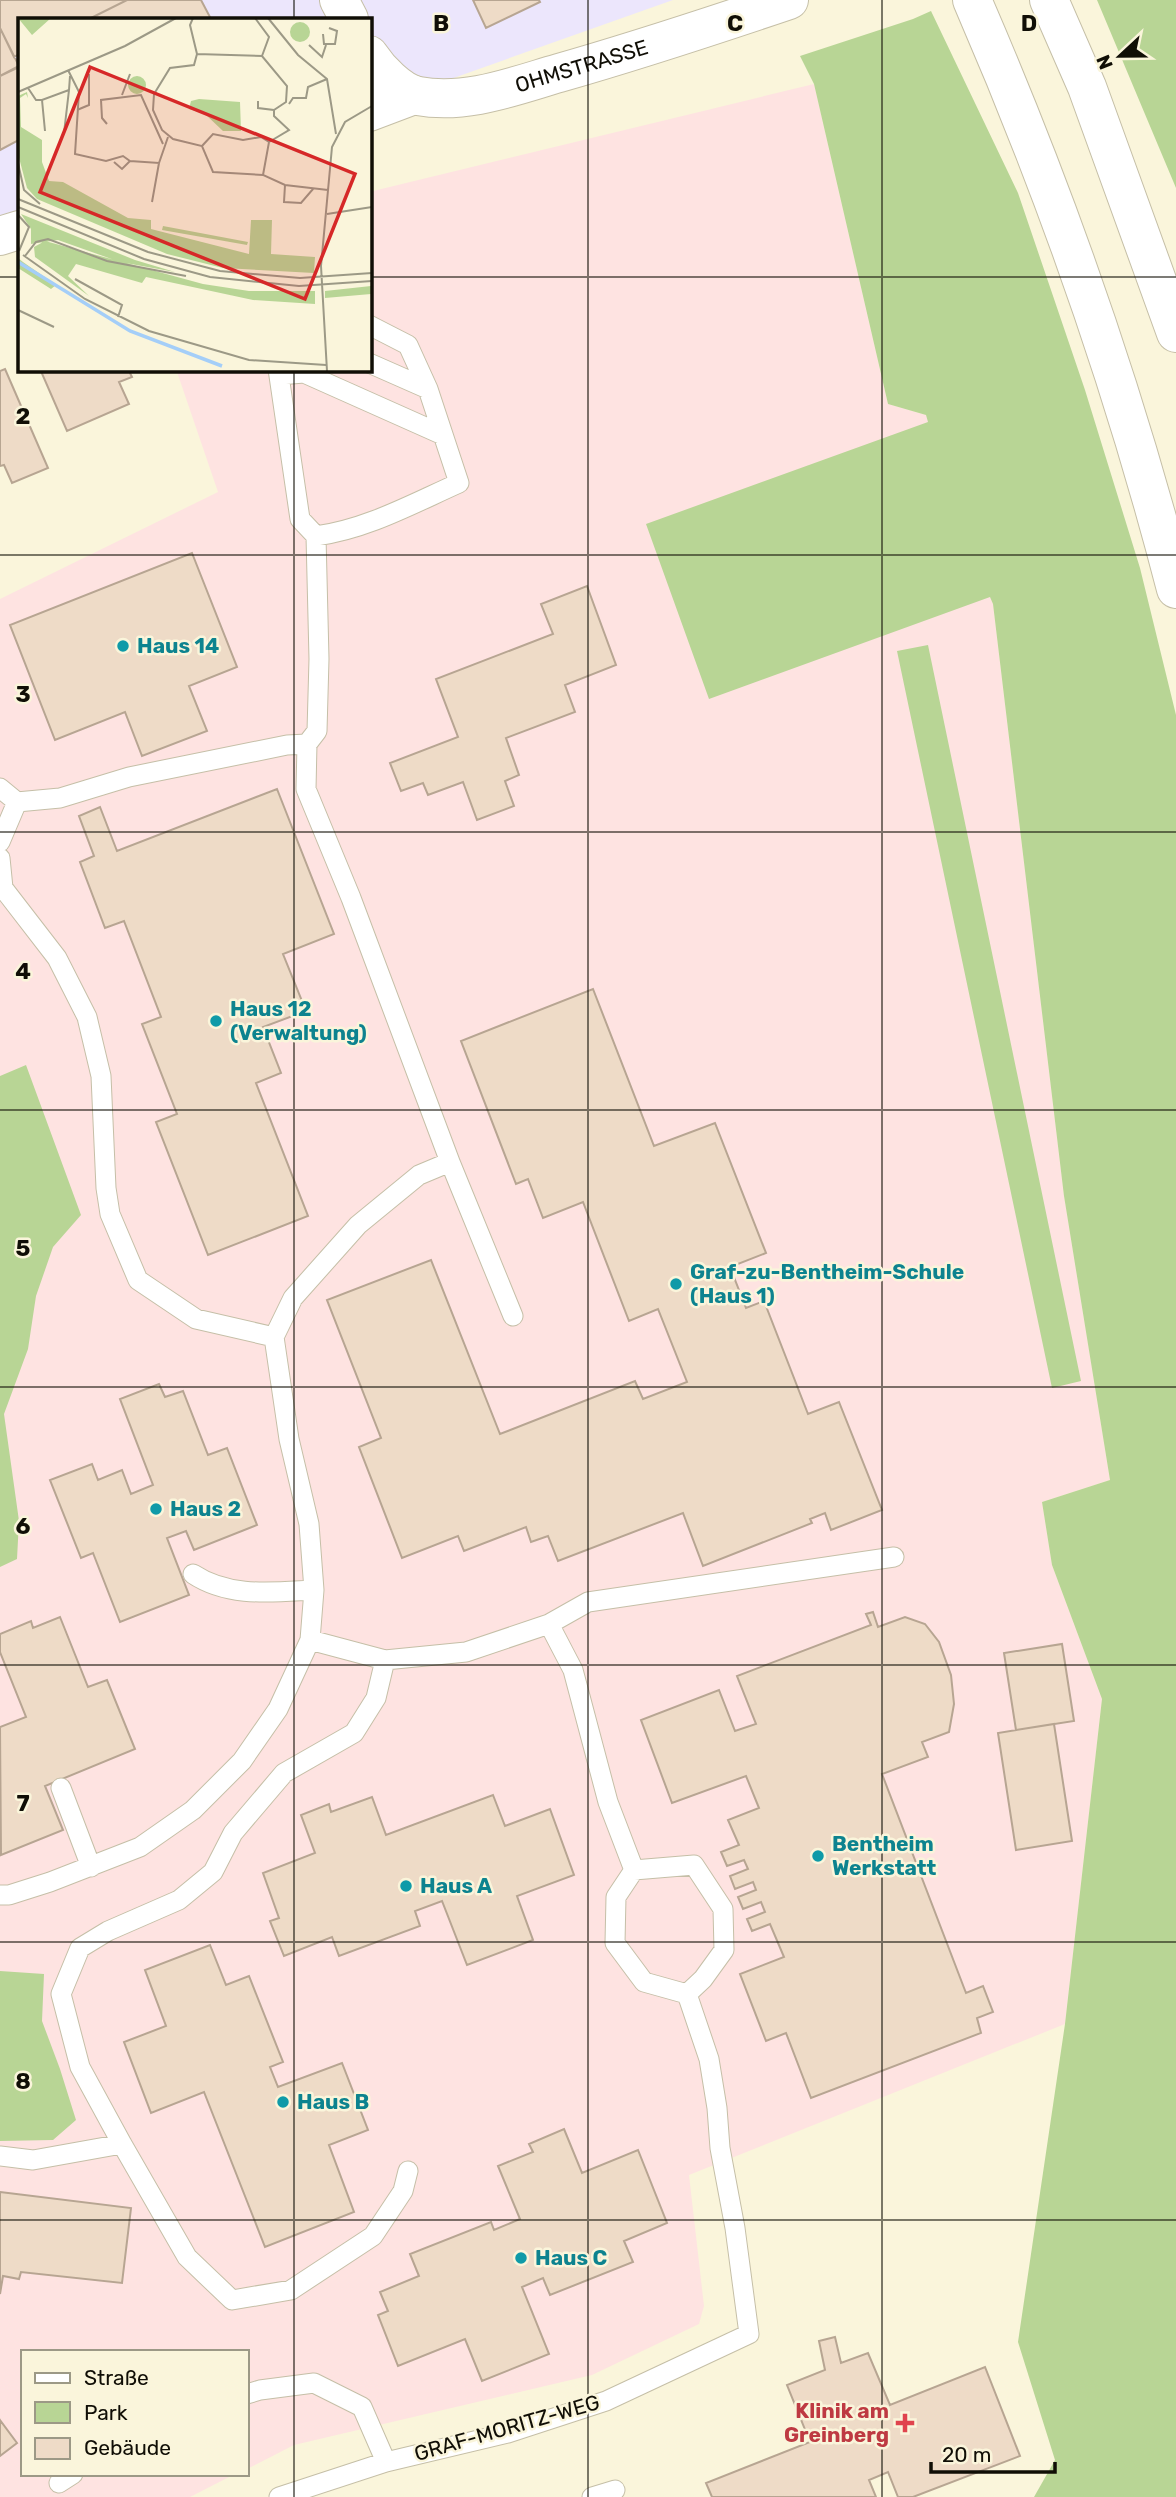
<svg xmlns="http://www.w3.org/2000/svg" width="1176" height="2497" viewBox="0 0 1176 2497" font-family="Rubik,sans-serif">
	<rect width="100%" height="100%" fill="#faf5db"/>
	<!-- commercial -->
	<path fill="#ece6fc" d="M0,0H673L369,108V19H19V217L0,222Z"/>
	<!-- education -->
	<path fill="#fee3e1" d="M814,84L888,404L926,415L993,604L1064,1196L1110,1480L1042,1502L1052,1565L1102,1699L1065,2024L689,2175L704,2306L699,2324L592,2375L294,2445L247,2469V2352H23V2474H235L190,2497H0V599L218,492L176,369H369V192Z"/>
	<!-- green -->
	<path fill="#b8d595" d="M1097,0H1176V188Z
		M931,11L1018,193L1085,390L1140,568L1176,715V2497H1034L1055,2460L1018,2342L1065,2024L1102,1699L1052,1565L1042,1502L1110,1480L1064,1196L993,604L990,597L709,699L646,524L928,422L926,415L888,404L814,84L800,56L913,19Z
		M928,645L1081,1381L1052,1388L897,651Z
		M26,1065L81,1215L53,1247L36,1296L28,1349L4,1414L19,1521L17,1559L0,1567V1076Z
		M0,1971L44,1974L42,2021L60,2069L76,2120L53,2140L0,2141Z"/>
	<!-- building -->
	<path fill="#eedbc7" stroke="#b7a592" stroke-width="2" d="M0,0H127L89,19H19V54L14,57L0,28Z
		M127,0H201L211,19H89Z
		M473,0H539L540,2L486,28Z
		M0,28L19,66L0,76Z
		M19,67V140L0,150V76Z
		M5,369L48,468L12,483L4,465L0,466V371Z
		M40,369H128L132,377L119,382L129,404L67,431Z
		M192,553L237,667L189,686L207,731L142,756L125,712L55,740L10,625Z
		M587,586L616,665L565,685L575,712L506,738L519,775L505,781L514,806L477,820L463,782L428,795L423,783L401,791L390,763L458,737L436,679L553,634L541,604Z
		M277,789L334,934L283,954L306,1011L263,1027L281,1073L256,1083L308,1216L208,1255L156,1122L177,1114L142,1024L161,1017L124,921L105,928L80,862L94,856L79,816L100,807L117,851Z
		M593,989L654,1146L715,1123L766,1253L730,1267L746,1308L764,1301L808,1414L839,1402L882,1510L831,1530L825,1513L810,1519L812,1523L703,1566L683,1513L558,1561L548,1536L531,1542L526,1527L464,1551L458,1536L402,1558L359,1447L381,1438L327,1300L431,1260L500,1434L635,1381L643,1399L687,1382L658,1309L629,1321L583,1202L543,1218L528,1179L516,1184L461,1041Z
		M159,1384L165,1397L183,1391L208,1455L227,1448L257,1525L194,1550L186,1531L167,1538L189,1595L120,1622L93,1553L81,1558L50,1480L92,1464L98,1480L122,1470L131,1494L153,1485L120,1399Z
		M873,1612L878,1627L905,1617L925,1624L939,1642L951,1675L954,1704L949,1732L922,1742L928,1757L882,1774L966,1993L983,1986L993,2012L977,2018L981,2033L811,2098L786,2033L766,2041L740,1974L784,1957L770,1924L752,1931L747,1919L765,1912L761,1902L743,1909L738,1897L756,1890L753,1882L735,1889L730,1876L748,1869L744,1860L727,1866L721,1852L739,1845L728,1820L759,1808L746,1776L672,1803L641,1720L719,1690L735,1731L756,1724L737,1676L871,1625L866,1614Z
		M60,1617L88,1687L107,1680L135,1749L45,1786L63,1830L1,1855L0,1727L26,1717L0,1652V1634L31,1621L33,1628Z
		M1062,1644L1074,1721L1016,1730L1004,1653Z
		M1054,1724L1072,1841L1016,1850L998,1733Z
		M493,1795L505,1826L550,1809L574,1875L517,1896L533,1940L467,1965L442,1901L415,1911L420,1926L339,1956L332,1937L284,1956L270,1921L279,1918L263,1873L315,1853L301,1815L329,1804L331,1812L372,1797L386,1835Z
		M210,1945L226,1985L249,1976L283,2062L270,2067L278,2087L342,2063L368,2130L329,2145L354,2212L265,2247L204,2092L151,2113L124,2042L166,2026L145,1970Z
		M564,2129L582,2173L638,2150L667,2223L624,2241L633,2262L550,2295L543,2278L522,2287L549,2354L482,2381L465,2339L398,2366L378,2315L388,2311L380,2292L419,2276L410,2254L491,2222L494,2230L520,2219L498,2166L533,2152L529,2144Z
		M0,2192L131,2208L122,2283L21,2272L19,2279L3,2276L0,2294Z
		M835,2337L841,2363L868,2353L890,2405L985,2367L1020,2456L913,2497H898L888,2472L869,2480L876,2497H712L706,2483L810,2442L787,2385L825,2370L819,2341Z
		M0,2420L17,2443L0,2456Z"/>
	<g fill="none" stroke-linecap="round" stroke-linejoin="round">
		<!-- service casing -->
		<g stroke="#c5bfa7" stroke-width="21">
			<path id="service" d="M369,363L428,389
				M279,375L304,373L443,435
				M316,536C367,529 412,504 459,483L428,389L408,345L369,325
				M0,788L17,802L60,798L129,777L287,745L307,744L317,731L319,659L316,536L300,519L278,369
				M0,842L17,802
				M0,858L3,888L57,958L87,1017L101,1076L106,1188L110,1214L138,1280L196,1319L274,1337
				M450,1162L513,1316
				M193,1574C229,1598 273,1592 314,1590
				M549,1624L588,1602L894,1557
				M385,1660L376,1698L354,1733L284,1773L233,1833L213,1872L179,1900L108,1931L80,1948L61,1994L80,2067L122,2144L187,2257L232,2300L291,2290L373,2236L403,2191L408,2171
				M61,1788L91,1867
				M634,1870L694,1865L723,1909L724,1950L703,1979L687,1994
				M0,1895H9L50,1882L140,1847L193,1810L242,1761L278,1709L310,1640L314,1590L309,1524L289,1439L274,1337L293,1298L358,1225L419,1175L450,1162L351,898L306,789L307,744
				M0,2156L33,2160L122,2144
				M247,2394L260,2390L314,2383L362,2407L386,2462
				M59,2483L73,2474
				M279,2497L386,2462L508,2433L606,2401L749,2334L735,2228L720,2148L717,2108L709,2059L687,1994L644,1982L615,1943L616,1897L634,1870L608,1802L573,1670L549,1624L466,1652L385,1660L310,1640
				M592,2497L615,2490"/>
		</g>
		<!-- minor casing -->
		<g stroke="#c5bfa7" stroke-width="40">
			<path id="minor" d="M369,112L414,95
				M0,236L19,230"/>
		</g>
		<!-- tertiary casing -->
		<g stroke="#c5bfa7" stroke-width="40">
			<g id="tertiary">
				<path d="M339,0L349,19"/>
				<path id="s1" d="M369,55C379,70 399,92 418,96C466,105 514,86 559,73C636,51 712,26 789,0"/>
			</g>
		</g>
		<!-- trunk casing -->
		<g stroke="#c5bfa7" stroke-width="40">
			<path id="trunk" d="M972,0C1055,191 1124,388 1176,589
				M1049,0L1087,87L1176,333"/>
		</g>
		<!-- service -->
		<use href="#service" stroke="#fff" stroke-width="19"/>
		<!-- minor -->
		<use href="#minor" stroke="#fff" stroke-width="38"/>
		<!-- tertiary -->
		<use href="#tertiary" stroke="#fff" stroke-width="38"/>
		<!-- trunk -->
		<use href="#trunk" stroke="#fff" stroke-width="38"/>
	</g>
	<!-- grid -->
	<path fill="none" stroke="#100e06" stroke-width="2" stroke-opacity="0.55" d="M294,0V19M588,0V2497M882,0V2497M0,277H19M369,277H1176M294,369V2497M0,555H1176M0,832H1176M0,1110H1176M0,1387H1176M0,1665H1176M0,1942H1176M0,2220H1176"/>
	<!-- markers -->
	<g fill="#0f9aa8" stroke="#faf5db" stroke-width="2.5">
		<circle cx="123" cy="646" r="7"/>
		<circle cx="216" cy="1021" r="7"/>
		<circle cx="676" cy="1284" r="7"/>
		<circle cx="156" cy="1509" r="7"/>
		<circle cx="818" cy="1856" r="7"/>
		<circle cx="406" cy="1886" r="7"/>
		<circle cx="283" cy="2102" r="7"/>
		<circle cx="521" cy="2258" r="7"/>
	</g>
	<path fill="#e0444e" stroke="#faf5db" stroke-width="2.5" d="M901.5 2412.5h7v7h7v7h-7v7h-7v-7h-7v-7h7z"/>
	<g text-anchor="middle" stroke-width="5" stroke-linejoin="round" paint-order="stroke">
		<!-- street labels -->
		<g font-size="21" fill="#100e06" stroke="#faf5db">
			<text dy="7" stroke="none"><textPath href="#s1" startOffset="233">OHMSTRASSE</textPath></text>
			<text transform="translate(507 2428) rotate(-16)" y="7">GRAF-MORITZ-WEG</text>
		</g>
		<!-- culture labels -->
		<g font-size="21" font-weight="bold" fill="#0d838f" stroke="#faf5db" text-anchor="start">
			<text x="137" y="653">Haus 14</text>
			<text x="230" y="1016">Haus 12<tspan x="230" dy="24">(Verwaltung)</tspan></text>
			<text x="690" y="1279">Graf-zu-Bentheim-Schule<tspan x="690" dy="24">(Haus 1)</tspan></text>
			<text x="170" y="1516">Haus 2</text>
			<text x="832" y="1851">Bentheim<tspan x="832" dy="24">Werkstatt</tspan></text>
			<text x="420" y="1893">Haus A</text>
			<text x="297" y="2109">Haus B</text>
			<text x="535" y="2265">Haus C</text>
		</g>
		<!-- health labels -->
		<g font-size="21" font-weight="bold" fill="#be3a42" stroke="#faf5db" text-anchor="end">
			<text x="889" y="2418">Klinik am<tspan x="889" dy="24">Greinberg</tspan></text>
		</g>
	</g>
	<!-- overview -->
	<g transform="translate(18 18)">
		<rect width="354" height="354" fill="#faf5db"/>
		<path d="M0,0H33L14,17ZM272 14a10 10 0 1 1 20 0a10 10 0 1 1-20 0ZM110 67a9 9 0 1 1 18 0a9 9 0 1 1-18 0ZM9,74L10,80L8,76L2,80L3,109L24,122V144L31,163L45,164L110,200L133,202V211L231,236L233,202H254L253,236L297,239L296,255L205,250L149,236L19,181L9,170L0,136V78ZM181,81L222,84L223,113H205L187,96L171,91L173,83ZM3,196L117,242L157,254L102,244L40,222L13,226V211ZM145,208L230,224L229,227L144,212ZM27,223L185,266L231,273H297V286L235,282L128,259L124,265L58,246L50,258L71,278L17,239L16,229ZM0,240L5,244L38,267L33,271L0,250ZM353,268V276L307,280V273Z" fill="#b8d595"/>
		<path fill="none" stroke="#a4cef8" stroke-width="3.5" d="M0,244L112,313L204,348"/>
		<path fill="none" stroke="#9c9986" stroke-width="2" d="M175,0L172,7L179,36M237,0L251,19L244,38M250,0L280,37L309,61L318,116M305,16L306,26H317L319,13L311,10M291,27L304,39L308,27M50,52L61,74L57,136L88,143L105,138L112,143L141,145L150,119M10,70L18,82H24L51,72L52,58M0,74L107,28L158,0M104,77L112,56M24,82L27,113M240,83V90L256,92M271,86L275,80H288L290,69L309,61M59,92L71,87V56M89,106L84,100L83,82L123,77L145,126M46,115L51,72M184,128L195,116L225,122L243,119L251,124M96,144L104,151L112,143M0,145L6,172L22,186M245,157L195,154L184,128L155,121L144,112L135,92L136,76L152,50L176,47L179,36L244,38L269,68L268,84L256,92V98L271,112L251,124L245,157L267,167L310,172M267,167L266,184L283,185L295,171M0,181L130,234L202,253L282,260L354,255M134,184L141,145M0,189L126,241L192,259L281,268L354,263M309,196L354,189M0,197L11,209L1,233M5,237L67,281L131,313L231,342L308,347M7,238L18,224L30,221L89,243L168,258M57,261L104,287L100,299M0,292L36,309M309,353L303,248L314,129L327,104L354,88"/>
		<path fill="#d62828" fill-opacity="0.15" stroke="#d62828" stroke-width="3.5" d="M72,49L337,156L287,281L22,174Z"/>
		<rect width="354" height="354" fill="none" stroke="#100e06" stroke-width="3.5"/>
	</g>
	<g font-size="23" text-anchor="middle" font-weight="bold" fill="#100e06" stroke="#faf5db" stroke-width="5" stroke-linejoin="round" paint-order="stroke">
		<text x="441" y="31">B</text>
		<text x="735" y="31">C</text>
		<text x="1029" y="31">D</text>
		<text x="23" y="424">2</text>
		<text x="23" y="702">3</text>
		<text x="23" y="979">4</text>
		<text x="23" y="1256">5</text>
		<text x="23" y="1534">6</text>
		<text x="23" y="1811">7</text>
		<text x="23" y="2089">8</text>
	</g>
	<!-- legend -->
	<rect x="21" y="2350" width="228" height="126" fill="#faf5db" stroke="#9c9986" stroke-width="2"/>
	<rect x="35" y="2373" width="35" height="10" fill="#ffffff" stroke="#9c9986" stroke-width="2"/>
	<text x="84" y="2385" font-size="21" fill="#100e06">Straße</text>
	<rect x="35" y="2402" width="35" height="21" fill="#b8d595" stroke="#9c9986" stroke-width="2"/>
	<text x="84" y="2420" font-size="21" fill="#100e06">Park</text>
	<rect x="35" y="2438" width="35" height="21" fill="#eedbc7" stroke="#9c9986" stroke-width="2"/>
	<text x="84" y="2455" font-size="21" fill="#100e06">Gebäude</text>
	<!-- north arrow -->
	<g transform="translate(1120 56) rotate(248)" stroke="#faf5db" stroke-width="5" paint-order="stroke">
	<path d="M0-5L12 26L0 18L-12 26Z" fill="#100e06"/>
	<text y="-10" font-size="19" font-weight="bold" text-anchor="middle" fill="#100e06">N</text>
	</g>
	<!-- scale -->
	<path d="M931 2462v10h124v-10" fill="none" stroke="#100e06" stroke-width="3.5"/>
	<text x="942" y="2462" font-size="21" fill="#100e06" stroke="#faf5db" stroke-width="5" paint-order="stroke">20 m</text>
</svg>
